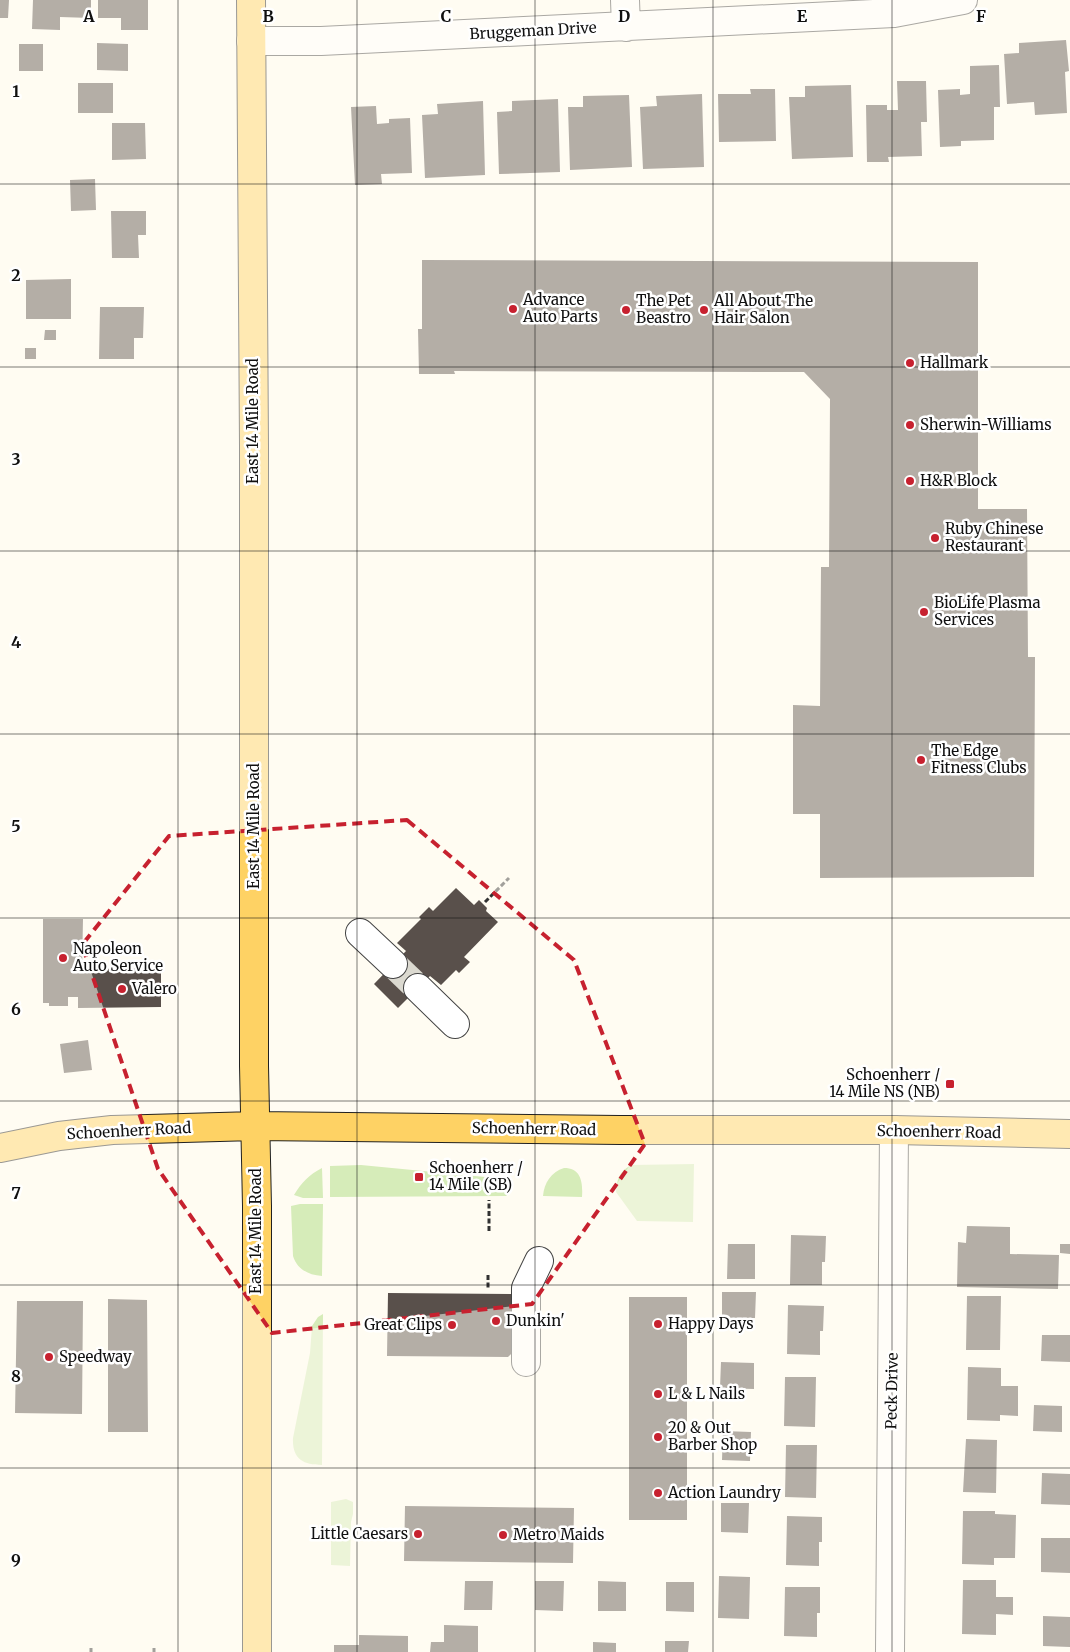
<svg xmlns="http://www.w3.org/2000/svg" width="1070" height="1652" viewBox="0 0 1070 1652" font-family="Merriweather,serif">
	<rect width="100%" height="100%" fill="#fffcf2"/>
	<!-- green -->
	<path fill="#d6ecb9" d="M694,1164L693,1222L637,1221L616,1192C617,1179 619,1172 631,1165Z
		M361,1165L495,1178C505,1181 506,1187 507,1196L330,1197V1166Z
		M322,1168L323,1198H303L294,1195C301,1183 310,1174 322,1168Z
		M564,1168C581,1168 583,1182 582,1197L543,1196C544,1183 551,1172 564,1168Z
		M300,1204H323L322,1276C308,1275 297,1269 293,1256L291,1206Z
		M323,1314L322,1465C303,1465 292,1459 293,1438L310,1353L312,1326L318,1317Z
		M346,1499L353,1502V1514L351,1522L350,1566L331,1565V1502Z"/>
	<!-- building -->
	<path fill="#59504b" d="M0,0H9L8,18H0Z
		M33,0H91V18L60,17V30L32,29Z
		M98,0H148V30H121V18H98Z
		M1066,40L1069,71L1065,72L1067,113L1035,115L1034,102L1007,104L1004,54L1019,53V43Z
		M97,43L128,44V71L97,70Z
		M19,44H43V71H19Z
		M999,65L1000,107H994V140L961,141V146L940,147L938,90L960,89V95L970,94V66Z
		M897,81H926L927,122H921L922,156L888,157L889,162H867L866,105H887V110H898Z
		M78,83H113V113H78Z
		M851,85L853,157L792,159L789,97H805V86Z
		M750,89H775L776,141L719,142L718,94H751Z
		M702,94L704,167L643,169L640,107L657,106L656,96Z
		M629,95L632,167L570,170L568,107H583V96Z
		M558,99L560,172L499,174L497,112L512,111V101Z
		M483,101L485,175L425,178L422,115L438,114L437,104Z
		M376,106L377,124L389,123V119L410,118L412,173L381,174L382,184L355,185L351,107Z
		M112,123H145L146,159L112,160Z
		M95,179L96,210L71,211L70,180Z
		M111,211H146V235H138L139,258H112Z
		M422,260L978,262V509H1027L1028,657H1035L1034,877L820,878V814H793V705L820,706L821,567H829L830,399L804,372L454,371L455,374H419L418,329H422Z
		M71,279V319H26V280Z
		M100,307H144L143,338H134V359H99Z
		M45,330H56V340H44Z
		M25,348H36V359H25Z
		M456,888L474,905L479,900L487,908L486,911L498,922L464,957L470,962L459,973L456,970L441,985L430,976L398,1008L374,984L406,951L397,943L421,919L419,917L429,907L433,911Z
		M43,919H83L82,969L161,968V1007L78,1008V997H68V1006H49V1003H43Z
		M88,1040L92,1070L64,1073L60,1044Z
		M967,1226L1010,1227V1254L1059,1255L1058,1289L957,1287L958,1242L966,1243Z
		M791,1235L826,1236L825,1262H822V1285H790Z
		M728,1244H755V1279H727Z
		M1060,1244H1070V1254L1060,1253Z
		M722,1292H756L755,1318H722Z
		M388,1293L519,1294L518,1347L508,1357L387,1356Z
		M967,1296H1001L1000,1350H966Z
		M629,1297H687V1520H629Z
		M108,1299L147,1300L148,1432H108Z
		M17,1301H83L82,1414L15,1413Z
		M788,1305L824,1306L823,1331H820V1355L787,1354Z
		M1042,1335H1070V1362L1041,1361Z
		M721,1362L754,1363V1389L720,1388Z
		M968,1367L1001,1368V1386H1018V1416L1000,1415V1421L967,1420Z
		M785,1377H816L815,1427L784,1426Z
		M1034,1405L1062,1406V1432L1033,1431Z
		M723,1431L751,1432L750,1461L722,1460Z
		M966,1439L997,1440L996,1493L963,1492Z
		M786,1445H817L816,1498L785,1497Z
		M1042,1473L1070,1474V1505L1041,1504Z
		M721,1503H749L748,1533L721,1532Z
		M405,1506L574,1508L573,1563L404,1561Z
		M963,1511H995V1514L1016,1515L1015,1558H994V1565L962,1564Z
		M787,1516L822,1517V1542H819V1566L786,1565Z
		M1041,1538H1070V1573L1041,1572Z
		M719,1576L750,1577L749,1619L718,1618Z
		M963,1580H996V1597H1013V1615L996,1614V1635L962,1634Z
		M465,1581H493L492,1610H464Z
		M535,1581H564L563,1611L535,1610Z
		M598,1581L626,1582V1611H598Z
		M666,1582H694V1612L666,1611Z
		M785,1587H820V1613H817V1637L784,1636Z
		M1043,1616L1070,1617V1647L1043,1646Z
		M444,1625L478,1626V1652H430L431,1642H444Z
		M359,1635L408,1636V1652H334V1645H359Z
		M665,1641H689L688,1652H665Z
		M593,1642L616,1643V1652H593Z"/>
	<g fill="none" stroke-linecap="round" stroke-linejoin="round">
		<!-- minor-tunnel -->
		<path stroke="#dbd9d0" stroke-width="28" stroke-dasharray="28 14" stroke-linecap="butt" d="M393,964L418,988"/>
		<!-- minor casing -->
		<g stroke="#434343" stroke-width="30">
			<path id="minor" d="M625,0L626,27
				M251,41H321L894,13L963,0
				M360,933L393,964
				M418,988L455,1024
				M526,1362V1288L539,1261
				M890,1652L894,1130"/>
		</g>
		<!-- major casing -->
		<g stroke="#212121" stroke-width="30">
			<path id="major" d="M251,0L254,445V1066L257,1206V1652
				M0,1148L59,1136L112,1130L255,1126L620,1130H894L1070,1134"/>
		</g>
		<!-- path -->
		<path stroke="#323232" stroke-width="3" stroke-dasharray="5 2.5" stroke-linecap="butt" d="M485,902L509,878
			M489,1231V1200
			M488,1275V1288
			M91,1652V1648
			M154,1652V1648"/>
		<!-- minor -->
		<use href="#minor" stroke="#fff" stroke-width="28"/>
		<!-- major -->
		<use href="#major" stroke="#fed264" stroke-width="28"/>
	</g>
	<!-- marked area -->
	<path d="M0 0H1070V1652H0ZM407,820L574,960L645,1144L532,1304L272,1333L158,1169L82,945L169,836Z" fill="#fffcf2" fill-opacity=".55" fill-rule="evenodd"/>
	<path fill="none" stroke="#c7212f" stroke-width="4" stroke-dasharray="10 6" stroke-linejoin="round" d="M407,820L574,960L645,1144L532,1304L272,1333L158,1169L82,945L169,836Z"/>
	<!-- grid -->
	<path fill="none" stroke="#101010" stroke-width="1" stroke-opacity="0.55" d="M178,0V1652M357,0V1652M535,0V1652M713,0V1652M892,0V1652M0,184H1070M0,367H1070M0,551H1070M0,734H1070M0,918H1070M0,1101H1070M0,1285H1070M0,1468H1070"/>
	<!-- markers -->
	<g fill="#c7212f" stroke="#fff" stroke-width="2">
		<circle cx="513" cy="309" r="5"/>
		<circle cx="626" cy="310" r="5"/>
		<circle cx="704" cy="310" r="5"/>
		<circle cx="910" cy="363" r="5"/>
		<circle cx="910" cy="425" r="5"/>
		<circle cx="910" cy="481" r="5"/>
		<circle cx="935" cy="538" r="5"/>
		<circle cx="924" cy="612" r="5"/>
		<circle cx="921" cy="760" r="5"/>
		<circle cx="63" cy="958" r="5"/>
		<circle cx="122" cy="989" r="5"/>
		<rect x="945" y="1079" width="10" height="10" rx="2.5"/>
		<rect x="414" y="1172" width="10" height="10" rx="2.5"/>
		<circle cx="496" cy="1321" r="5"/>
		<circle cx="658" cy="1324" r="5"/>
		<circle cx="452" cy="1325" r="5"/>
		<circle cx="49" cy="1357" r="5"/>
		<circle cx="658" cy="1394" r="5"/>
		<circle cx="658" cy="1437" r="5"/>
		<circle cx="658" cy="1493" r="5"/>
		<circle cx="418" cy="1534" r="5"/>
		<circle cx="503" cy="1535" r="5"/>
	</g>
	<g text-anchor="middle" stroke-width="5" stroke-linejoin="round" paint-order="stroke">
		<!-- street labels -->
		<g font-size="15" fill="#101010" stroke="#fff">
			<text transform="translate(533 31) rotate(-3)" y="5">Bruggeman Drive</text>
			<text transform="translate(253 421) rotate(-90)" y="5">East 14 Mile Road</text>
			<text transform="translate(254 826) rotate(-90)" y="5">East 14 Mile Road</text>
			<text transform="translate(534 1129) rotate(1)" y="5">Schoenherr Road</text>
			<text transform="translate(129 1131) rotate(-3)" y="5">Schoenherr Road</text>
			<text transform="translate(939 1132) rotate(1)" y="5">Schoenherr Road</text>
			<text transform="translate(256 1231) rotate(-90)" y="5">East 14 Mile Road</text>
			<text transform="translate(892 1391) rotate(-89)" y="5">Peck Drive</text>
		</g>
		<!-- poi labels -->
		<g font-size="15" fill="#101010" stroke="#fff" text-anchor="start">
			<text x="523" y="305">Advance<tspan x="523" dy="17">Auto Parts</tspan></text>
			<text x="636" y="306">The Pet<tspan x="636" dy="17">Beastro</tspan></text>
			<text x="714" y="306">All About The<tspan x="714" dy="17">Hair Salon</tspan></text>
			<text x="920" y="368">Hallmark</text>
			<text x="920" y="430">Sherwin-Williams</text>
			<text x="920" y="486">H&amp;R Block</text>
			<text x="945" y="534">Ruby Chinese<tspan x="945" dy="17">Restaurant</tspan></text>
			<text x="934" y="608">BioLife Plasma<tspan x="934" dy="17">Services</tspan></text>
			<text x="931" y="756">The Edge<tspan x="931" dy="17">Fitness Clubs</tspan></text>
			<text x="73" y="954">Napoleon<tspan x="73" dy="17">Auto Service</tspan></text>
			<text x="132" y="994">Valero</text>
			<text x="940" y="1080" text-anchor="end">Schoenherr /<tspan x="940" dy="17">14 Mile NS (NB)</tspan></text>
			<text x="429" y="1173">Schoenherr /<tspan x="429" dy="17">14 Mile (SB)</tspan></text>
			<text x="506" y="1326">Dunkin'</text>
			<text x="668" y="1329">Happy Days</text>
			<text x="442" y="1330" text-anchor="end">Great Clips</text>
			<text x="59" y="1362">Speedway</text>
			<text x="668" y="1399">L &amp; L Nails</text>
			<text x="668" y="1433">20 &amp; Out<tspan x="668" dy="17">Barber Shop</tspan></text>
			<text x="668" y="1498">Action Laundry</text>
			<text x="408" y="1539" text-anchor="end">Little Caesars</text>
			<text x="513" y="1540">Metro Maids</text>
		</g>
	</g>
	<g font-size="16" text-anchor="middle" font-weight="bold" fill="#101010" stroke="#fff" stroke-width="5" stroke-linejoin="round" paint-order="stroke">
		<text x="89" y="22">A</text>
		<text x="268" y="22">B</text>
		<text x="446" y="22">C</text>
		<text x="624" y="22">D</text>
		<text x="802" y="22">E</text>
		<text x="981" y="22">F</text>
		<text x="16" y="97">1</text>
		<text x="16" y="281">2</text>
		<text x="16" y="465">3</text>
		<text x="16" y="648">4</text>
		<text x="16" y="832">5</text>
		<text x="16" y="1015">6</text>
		<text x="16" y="1199">7</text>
		<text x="16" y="1382">8</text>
		<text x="16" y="1566">9</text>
	</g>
</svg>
